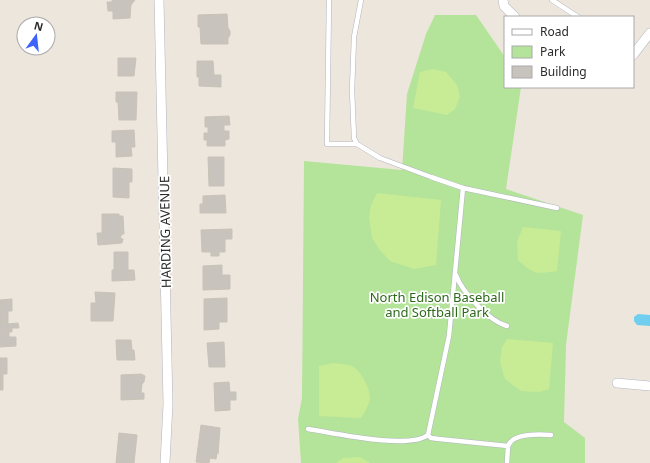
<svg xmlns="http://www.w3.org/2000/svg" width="650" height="463" viewBox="0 0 650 463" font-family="'Noto Sans',sans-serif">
	<rect width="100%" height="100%" fill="#ede6dd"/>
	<!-- green -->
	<path fill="#b4e49a" d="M435,15H476L505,57V87H521L506,189L583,215L566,345L564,422L585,438V463H301L298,419L302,398L304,161L402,170L407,94L426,34Z"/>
	<!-- pitch -->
	<path fill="#c8eb95" d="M433,69L446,72L457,85L460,97L455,109L447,115L413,108L420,72Z
		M377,193L441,200L436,265L414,269L390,261L380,250L372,238L369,218L371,205Z
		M523,227L561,231L557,271C535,274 535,275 518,260L517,242Z
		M507,339L553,343L549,389L539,392L521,391L505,379L500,362L502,347Z
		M333,363C339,364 347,364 352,366C361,371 370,388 370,398C369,405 365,412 361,418L319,416V366Z
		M360,457L370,463H336L343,458Z"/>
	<!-- water -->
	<path fill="#70cfef" d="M638,314L650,315V326L637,325L634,321V317Z"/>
	<!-- building -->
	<path fill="#c8c3bd" stroke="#c8c2b7" d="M112,0H135L131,5L130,18L113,19V11H108L107,2H112Z
		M227,14L228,28L230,31V35L228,38V44H201L200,27H198V15Z
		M118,58H136L134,76H118Z
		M197,61H213L214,75H221V87L199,86V77H197Z
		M116,92H137L136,120H119L118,102H116Z
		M229,116L230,125H224V131H229V139L225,140V146H207V140H204V133H208V127H205V117Z
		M134,130L135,147H131L132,156L116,157V142H112V131Z
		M208,157H224V186H209Z
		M113,168L132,169V182H129V198L113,197Z
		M225,195L226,213H200V204H203V196Z
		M102,214H119V216H123L124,234H122L120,238L123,239L122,243L98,245L97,233H102Z
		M232,229V239H225V252H219V256H211V252H202L201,230Z
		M114,252H128V270H134L135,280L112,281V270H114Z
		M222,265V275H230V289L203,290V266Z
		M95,292L115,293L113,321H91V303H96Z
		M227,298V322H219V329L204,330V299Z
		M12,299V311H8V324L18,323L19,328H12V332H9V337H16V346L0,347V300Z
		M116,340H131L132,350H134L135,360H117Z
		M224,342L225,367H209L207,343Z
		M0,358H7V374H3V390H0Z
		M141,374L145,376L144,382L142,384L141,393H144V399L121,400V375Z
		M229,382L230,392H236V400H230V410L215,411L214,383Z
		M201,425L220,428L218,454L217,453L216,459L210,458L209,463L196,462Z
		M119,433L137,435L134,463H116Z"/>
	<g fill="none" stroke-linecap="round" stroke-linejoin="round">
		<!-- service casing -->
		<g stroke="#b1b4bf" stroke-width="5.5">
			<path id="service" d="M329,0L327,144H357
				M552,0L578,17
				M463,188L557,208
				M456,275C462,292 489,321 507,326
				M308,429C334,433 408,450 428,435L449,336L463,188L431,177L380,158L357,144L354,138L352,90L354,37L361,0
				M428,435L431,438L439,439L508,446L507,463
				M508,446C512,433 540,434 551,435"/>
		</g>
		<!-- minor casing -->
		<g stroke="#b1b4bf" stroke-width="10">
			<path id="minor" d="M159,0L168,404L165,463
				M503,0L504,6L515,17
				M633,55L650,33
				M617,383L650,386"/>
		</g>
		<!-- service -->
		<use href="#service" stroke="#fff" stroke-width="4.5"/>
		<!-- minor -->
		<use href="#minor" stroke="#fff" stroke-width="9"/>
	</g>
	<g text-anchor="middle" stroke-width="3.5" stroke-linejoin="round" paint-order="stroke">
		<!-- street labels -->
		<g font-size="13" fill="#2b2b2b" stroke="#fff">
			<text transform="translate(165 232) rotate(-91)" y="5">HARDING AVENUE</text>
		</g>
		<!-- park labels -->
		<g font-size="13" fill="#2c691a" stroke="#fff">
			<text x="437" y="302">North Edison Baseball<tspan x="437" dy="15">and Softball Park</tspan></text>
		</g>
	</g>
	<!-- legend -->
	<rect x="504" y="16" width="130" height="72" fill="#ffffff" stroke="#aaaaaa"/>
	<rect x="512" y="29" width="20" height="6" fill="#ffffff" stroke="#aaaaaa"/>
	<text x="540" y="36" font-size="12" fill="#2b2b2b">Road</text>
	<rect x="512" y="46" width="20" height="12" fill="#b4e49a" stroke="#aaaaaa"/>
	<text x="540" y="56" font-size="12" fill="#2b2b2b">Park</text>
	<rect x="512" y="66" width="20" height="12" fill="#c8c3bd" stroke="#aaaaaa"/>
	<text x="540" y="76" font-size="12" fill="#2b2b2b">Building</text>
	<!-- north arrow -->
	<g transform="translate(36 36) rotate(15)"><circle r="19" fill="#ffffff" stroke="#aaaaaa"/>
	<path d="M0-3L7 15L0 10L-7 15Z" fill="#3d63fa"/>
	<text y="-6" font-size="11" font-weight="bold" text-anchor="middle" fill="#2b2b2b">N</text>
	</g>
</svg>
